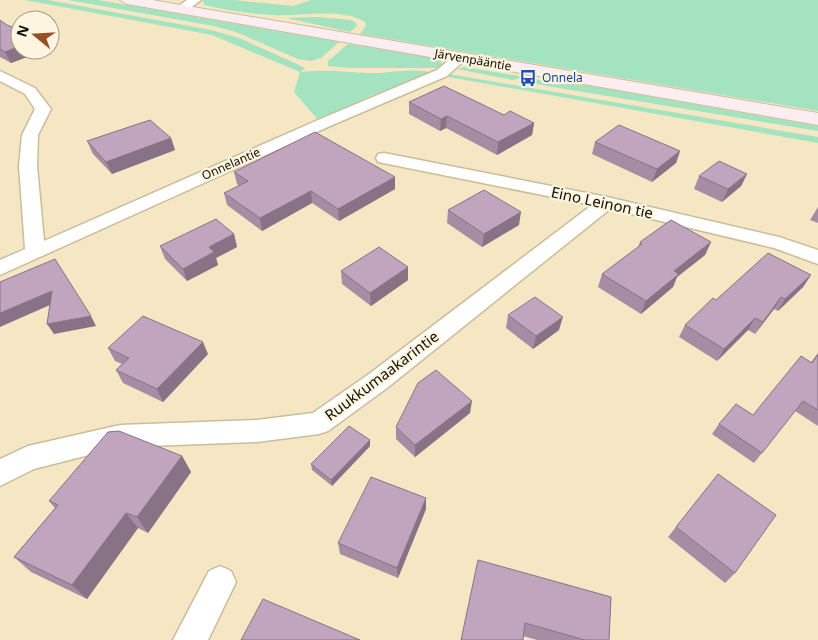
<svg xmlns="http://www.w3.org/2000/svg" width="818" height="640" viewBox="0 0 818 640" font-family="'Noto Sans',sans-serif">
	<rect width="100%" height="100%" fill="#f5e7c4"/>
	<!-- green -->
	<path fill="#a4e3bf" d="M25,0H48L211,30L239,38L297,64L305,68L301,72C327,69 344,72 368,73C385,74 417,67 431,73L370,96L319,121L294,92L300,72L212,35Z
		M68,0H98L339,42L321,58L311,61L298,59L236,32L214,26Z
		M203,0H234L293,6L311,0H818V111L360,34L366,26L365,22C340,7 301,17 273,15C250,14 226,10 204,5Z
		M317,17L352,20L356,23L357,26L350,32L286,18Z
		M348,44L434,58L441,61L442,64L439,68H350L328,66V61Z
		M465,67L519,76L522,78L512,80L457,69Z
		M449,74L818,137V143L443,76Z
		M532,79L591,86L818,126V131L547,86L531,83L530,81Z"/>
	<g fill="none" stroke-linecap="round" stroke-linejoin="round">
		<!-- street casing -->
		<g stroke="#cbbd9b" stroke-width="3">
			<path id="street" d="M187,0H201L185,12H177L175,9Z
				M460,54L467,58L447,76L330,126L0,275V260L25,249L19,166L22,135L35,109L25,94L0,81V71L35,88L51,109L38,135L37,166L44,241L318,120L437,70L455,55Z
				M384,153L607,197L779,237L818,250V264L774,248L610,209L387,388L328,431L319,434L257,442L120,447L34,469L0,486V459L28,446L120,425L257,420L313,413L369,374L592,205L378,162L376,158L378,154Z
				M220,566L231,571L236,582L208,640H173L209,571Z"/>
		</g>
		<!-- secondary casing -->
		<g stroke="#cbbd9b" stroke-width="2">
			<path id="secondary" d="M120,0H152L818,113V125L127,4Z"/>
		</g>
		<!-- street -->
		<use href="#street" fill="#fff" fill-rule="evenodd"/>
		<!-- secondary -->
		<use href="#secondary" fill="#fbedf0" fill-rule="evenodd"/>
	</g>
	<!-- wall -->
	<path fill="#a68da3" d="M0,20L20,50H46L11,63L0,57Z
		M409,102L504,115L534,123L532,135L497,155L446,128L440,131L409,114Z
		M171,138L175,150L112,174L93,154L87,141Z
		M595,142L680,151L676,163L652,182L592,154Z
		M234,172L395,189L339,221L312,203L262,231L227,205L224,193L239,186L237,184Z
		M747,174L741,186L722,202L694,189L699,176Z
		M818,207V223L810,220Z
		M448,210L519,225L482,247L447,223Z
		M234,234L237,247L216,258L218,265L187,281L165,259L160,246Z
		M640,242H711L705,255L677,277L673,287L641,314L598,287L602,274L638,247Z
		M341,271L408,280L371,306L342,284Z
		M811,275L803,287L778,311L774,309L755,334L748,330L717,361L679,337L685,325Z
		M508,315L559,330L533,349L506,328Z
		M108,348L208,354L163,402L123,383L116,370L122,364L115,361Z
		M818,353V426L795,411L754,463L712,434L719,424L753,415L811,362Z
		M470,413L415,457L396,439V427Z
		M370,446L332,486L312,470L311,464Z
		M182,456L191,472L148,533L138,528L87,599L31,572L14,557L55,508L49,501Z
		M426,509L398,578L340,554L338,543Z
		M676,527L735,573L725,583L668,537Z
		M611,597L609,640H537L523,636L461,640Z"/>
	<!-- shaded-wall -->
	<path fill="#877385" d="M20,46V50H46L11,63L5,52Z
		M447,116L446,128L440,131L441,119Z
		M534,123L532,135L497,155L498,142Z
		M171,138L175,150L112,174L106,162Z
		M680,151L676,163L652,182L657,169Z
		M747,174L741,186L722,202L728,189Z
		M395,177V189L339,221L338,209Z
		M311,191L312,203L262,231L260,218Z
		M521,212L519,225L482,247L484,234Z
		M234,234L237,247L216,258L218,265L187,281L183,269L209,247Z
		M711,242L705,255L677,277L673,287L641,314L646,301L674,271Z
		M408,267V280L371,306L370,293Z
		M811,275L803,287L778,311L785,299Z
		M52,291L59,301L0,327V313Z
		M781,297L774,309L755,334L763,322Z
		M91,316L96,326L54,334L47,324Z
		M563,317L559,330L533,349L536,336Z
		M755,318L748,330L717,361L724,349Z
		M203,342L208,354L163,402L157,389Z
		M472,401L470,413L415,457V445Z
		M370,440V446L332,486L331,480Z
		M182,456L191,472L148,533L137,517Z
		M426,498V509L398,578L397,568Z
		M126,513L138,528L87,599L72,585Z"/>
	<!-- building -->
	<path fill="#c1a4be" stroke="#877385" d="M0,20L7,25L20,30V46L5,52L0,49Z
		M444,86L504,115L510,111L534,123L498,142L447,116L441,119L409,102Z
		M150,120L171,138L106,162L87,141Z
		M619,125L680,151L657,169L595,142Z
		M315,132L395,177L338,209L311,191L260,218L224,193L248,181L234,172Z
		M719,161L747,174L728,189L699,176Z
		M484,190L521,212L484,234L448,210Z
		M216,219L234,234L209,247L214,252L183,269L160,246Z
		M671,220L711,242L674,271L679,274L646,301L602,274L642,244L640,242Z
		M379,247L408,267L370,293L341,271Z
		M768,253L811,275L785,299L781,297L763,322L755,318L724,349L685,325L713,298L716,300Z
		M55,259L91,316L47,324L52,291L0,313V282Z
		M535,297L563,317L536,336L508,315Z
		M143,316L203,342L157,389L116,370L129,358L108,348Z
		M818,354V410L803,401L762,453L719,424L736,404L753,415L801,356L812,363Z
		M436,370L472,401L415,445L396,427L418,383Z
		M349,426L370,440L331,480L311,464Z
		M119,431L182,456L137,517L126,513L72,585L14,557L58,505L49,501L108,432Z
		M718,474L776,515L735,573L676,527Z
		M371,477L426,498L397,568L338,543Z
		M478,560L611,597L609,640H585L525,623L523,640H461Z
		M263,599L360,640H241Z"/>
	<!-- icons -->
	<defs>
		<g id="bus-bare" transform="scale(1.35)"><path d="M-5-6H5V4H4V6H2V4H-2V6H-4V4H-5ZM-3.5-4V0h7V-4ZM-3.5 1.2v1.5H-2V1.2ZM2 1.2v1.5H3.5V1.2Z" fill="#1a4fb4" stroke="#fdf5e0" stroke-width="2.5" paint-order="stroke"/></g>
	</defs>
	<g fill-rule="evenodd">
		<use href="#bus-bare" x="528" y="78"/>
	</g>
	<g text-anchor="middle" stroke-width="4.5" stroke-linejoin="round" paint-order="stroke">
		<!-- far-street labels -->
		<g font-size="12" fill="#130e04" stroke="#fdf5e0">
			<text transform="translate(473 60) rotate(10)" y="4">Järvenpääntie</text>
			<text transform="translate(231 164) rotate(-24)" y="4">Onnelantie</text>
		</g>
		<!-- far-transit labels -->
		<g font-size="12" fill="#164399" stroke="#fdf5e0" text-anchor="start">
			<text x="542" y="82">Onnela</text>
		</g>
		<!-- street labels -->
		<g font-size="15" fill="#130e04" stroke="#fdf5e0">
			<text transform="translate(602 203) rotate(12)" y="5">Eino Leinon tie</text>
			<text transform="translate(382 376) rotate(-37)" y="5">Ruukkumaakarintie</text>
		</g>
	</g>
	<!-- north arrow -->
	<g transform="translate(35 35) rotate(288)"><circle r="24" fill="#fdf5e0" stroke="#9f9988"/>
	<path d="M0-4L9 19L0 12L-9 19Z" fill="#965027"/>
	<text y="-8" font-size="14" font-weight="bold" text-anchor="middle" fill="#130e04">N</text>
	</g>
</svg>
